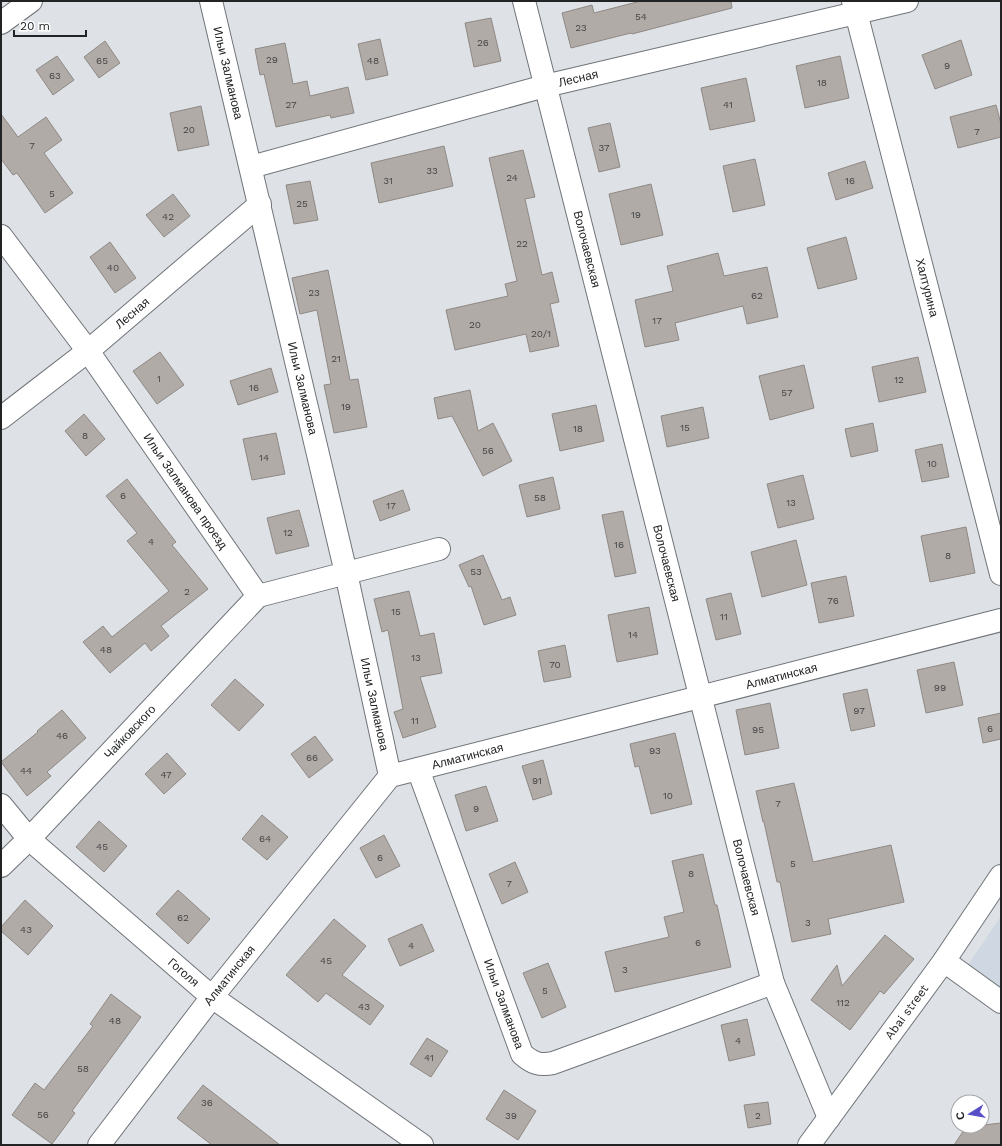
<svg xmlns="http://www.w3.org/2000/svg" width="1002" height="1146" viewBox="0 0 1002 1146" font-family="'Work Sans',sans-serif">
	<rect width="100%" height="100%" fill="#dee2e7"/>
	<!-- built -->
	<path fill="#ced7e2" d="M1001,916V1001L962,974Z"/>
	<!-- building -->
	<path fill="#b1aba8" stroke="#8f8985" d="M641,1H731L732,8L632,34L631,33L571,48L562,13L592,5L594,13Z
		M491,18L501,61L474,67L465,23Z
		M380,39L388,75L366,80L358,44Z
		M961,40L972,75L935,89L922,55Z
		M105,41L120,63L99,78L84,57Z
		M285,43L293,84L307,81L310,96L348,87L354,113L331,118L330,115L276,127L264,74L260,75L255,49Z
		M57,56L74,80L53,95L36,70Z
		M840,56L849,98L805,108L796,66Z
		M746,78L755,121L710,130L701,88Z
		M996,105L1001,124V137L958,148L950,117Z
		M201,106L209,145L178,151L170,113Z
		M1,114L18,137L46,117L62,140L44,153L73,193L45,213L17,173L13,175L1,159Z
		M610,123L620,167L599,172L588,128Z
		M444,146L453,186L379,203L371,163Z
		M523,150L535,197L525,199L542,275L552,272L559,302L550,304L559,346L530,352L526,334L455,350L446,310L508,296L505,284L517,281L489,158Z
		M755,159L765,205L733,212L723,166Z
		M865,161L873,188L836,200L828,173Z
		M310,181L318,220L294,224L286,185Z
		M651,184L663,235L621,245L609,194Z
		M173,194L190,216L164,237L146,215Z
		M846,237L857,279L818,289L807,248Z
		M110,242L136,278L115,293L90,257Z
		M718,253L724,276L767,267L778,317L747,324L743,306L675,323L679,340L645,347L635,300L673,291L667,266Z
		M328,270L350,380L358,379L367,427L334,433L324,385L331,384L317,310L300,314L292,278Z
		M160,352L184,385L157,404L133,371Z
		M918,357L926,392L879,402L872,367Z
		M804,365L814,408L770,420L759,376Z
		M271,368L278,392L238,405L230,381Z
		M470,390L478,431L493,423L512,461L483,476L452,416L438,419L434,398Z
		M596,405L604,441L560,451L552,414Z
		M703,407L709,438L667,447L661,416Z
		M84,414L105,439L86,456L65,431Z
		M873,423L878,451L851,457L845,429Z
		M276,433L285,474L252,480L243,439Z
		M942,444L949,477L922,482L915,450Z
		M803,475L814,519L778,528L767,484Z
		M553,477L560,509L527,517L519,485Z
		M127,479L176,542L172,545L208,589L161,626L169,636L151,651L145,643L110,673L83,642L103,626L112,637L169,591L127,541L137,533L106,496Z
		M403,490L410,510L380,521L373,501Z
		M299,510L309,546L276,554L267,518Z
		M623,511L636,573L615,577L602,515Z
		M966,527L975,573L930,582L921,536Z
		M796,540L807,585L762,597L751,552Z
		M483,555L502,600L510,597L516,615L484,625L471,586L469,587L459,565Z
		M846,576L854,616L819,623L811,583Z
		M409,591L420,636L434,633L442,673L420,677L436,727L403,738L394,712L403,709L388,630L382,632L374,599Z
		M731,593L741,634L716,640L706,599Z
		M649,607L658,654L617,662L608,615Z
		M565,645L571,677L544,682L538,651Z
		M954,662L963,705L926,713L917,670Z
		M235,679L264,705L239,731L211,705Z
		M867,689L875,726L851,731L843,694Z
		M770,703L779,748L745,755L736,710Z
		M62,710L86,738L47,772L51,776L27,796L1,762L38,732L37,731Z
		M1001,713V739L983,743L978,718Z
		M675,733L692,804L651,814L639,766L635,767L630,744Z
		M315,736L333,760L309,778L291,754Z
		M167,753L186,774L164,794L145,774Z
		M543,760L552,794L533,800L522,766Z
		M794,783L813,862L891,845L904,902L828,919L831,934L792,942L780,882H777L764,822H763L756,791Z
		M486,786L498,821L466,831L455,795Z
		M262,815L288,837L267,860L242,839Z
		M99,821L127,846L104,872L76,847Z
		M384,835L400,866L376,878L360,848Z
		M703,854L715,905H717L731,967L615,992L605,952L669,937L664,917L684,912L672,861Z
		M515,862L528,892L502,904L489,874Z
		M178,890L210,919L188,944L156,914Z
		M25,900L53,926L28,955L1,931V927Z
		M334,919L366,946L342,975L384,1006L370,1025L326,993L318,1002L286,975Z
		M422,924L434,951L400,966L388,939Z
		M885,935L914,959L884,994L880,991L850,1030L811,1000L837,965L842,986Z
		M548,963L566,1007L542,1018L523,973Z
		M111,994L141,1017L72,1111L75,1113L52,1144L12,1115L35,1083L44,1090L93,1026L90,1024Z
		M747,1019L755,1055L729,1061L721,1025Z
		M427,1038L448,1051L431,1077L410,1064Z
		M203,1085L280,1145H212L177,1118Z
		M504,1090L536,1111L518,1140L486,1119Z
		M768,1102L771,1124L748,1128L744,1105Z
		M1001,1123V1145H954L966,1127Z"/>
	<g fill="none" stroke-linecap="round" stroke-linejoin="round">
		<!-- street casing -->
		<g stroke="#707479" stroke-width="24">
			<g id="street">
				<path id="s1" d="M211,1L346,573L390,776"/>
				<path id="s2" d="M524,1L773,983L829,1118"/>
				<path id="s3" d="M853,1L1001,574"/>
				<path d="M1,23L31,1"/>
				<path id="s4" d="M251,167L545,86L907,1"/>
				<path id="s5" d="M1,236L88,351L258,596"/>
				<path id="s6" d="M1,418L88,351L260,204"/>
				<path d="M258,596L439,549"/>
				<path id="s7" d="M418,769L522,1054C532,1063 540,1066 553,1063L773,983"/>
				<path id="s8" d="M1,805L29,839L212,997L422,1145"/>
				<path id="s9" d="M1,866L29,839L258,596"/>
				<path d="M944,961L1001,1002"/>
				<path id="s10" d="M99,1145L212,997L390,776L1001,620"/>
			</g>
		</g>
		<!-- secondary casing -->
		<g stroke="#707479" stroke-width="24">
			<g id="secondary">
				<path id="s11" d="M809,1145L944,961L1001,876"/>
			</g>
		</g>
		<!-- street -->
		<use href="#street" stroke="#fff" stroke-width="22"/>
		<!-- secondary -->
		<use href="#secondary" stroke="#fff" stroke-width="22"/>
	</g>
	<g text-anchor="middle" stroke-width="3" stroke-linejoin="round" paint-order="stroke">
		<!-- number labels -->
		<g font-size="10" fill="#454546">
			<text x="641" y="20">54</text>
			<text x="581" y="31">23</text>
			<text x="483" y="46">26</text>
			<text x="272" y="63">29</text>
			<text x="102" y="64">65</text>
			<text x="373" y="64">48</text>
			<text x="947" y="69">9</text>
			<text x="55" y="79">63</text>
			<text x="822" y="86">18</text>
			<text x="291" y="108">27</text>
			<text x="728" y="108">41</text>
			<text x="189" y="133">20</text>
			<text x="977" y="135">7</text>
			<text x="32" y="149">7</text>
			<text x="604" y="151">37</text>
			<text x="432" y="174">33</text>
			<text x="512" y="181">24</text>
			<text x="388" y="184">31</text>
			<text x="850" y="184">16</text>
			<text x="52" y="197">5</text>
			<text x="302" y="207">25</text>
			<text x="636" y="218">19</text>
			<text x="168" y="220">42</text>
			<text x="522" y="247">22</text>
			<text x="113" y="271">40</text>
			<text x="314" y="296">23</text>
			<text x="757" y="299">62</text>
			<text x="657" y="324">17</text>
			<text x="475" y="328">20</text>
			<text x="541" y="337">20/1</text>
			<text x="336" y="362">21</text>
			<text x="159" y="382">1</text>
			<text x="899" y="383">12</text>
			<text x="254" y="391">16</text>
			<text x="787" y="396">57</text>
			<text x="346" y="410">19</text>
			<text x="685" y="431">15</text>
			<text x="578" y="432">18</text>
			<text x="85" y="439">8</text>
			<text x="488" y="454">56</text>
			<text x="264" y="461">14</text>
			<text x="932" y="467">10</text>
			<text x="123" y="499">6</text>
			<text x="540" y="501">58</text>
			<text x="791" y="506">13</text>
			<text x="391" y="509">17</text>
			<text x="288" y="536">12</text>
			<text x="151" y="545">4</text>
			<text x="619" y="548">16</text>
			<text x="948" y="559">8</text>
			<text x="476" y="575">53</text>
			<text x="187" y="595">2</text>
			<text x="833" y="604">76</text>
			<text x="396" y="615">15</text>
			<text x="724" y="620">11</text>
			<text x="633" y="638">14</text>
			<text x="106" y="653">48</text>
			<text x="416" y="661">13</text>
			<text x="555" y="668">70</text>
			<text x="940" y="691">99</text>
			<text x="859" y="714">97</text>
			<text x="415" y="724">11</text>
			<text x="990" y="732">6</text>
			<text x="758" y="733">95</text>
			<text x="62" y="739">46</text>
			<text x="655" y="754">93</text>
			<text x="312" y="761">66</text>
			<text x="26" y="774">44</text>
			<text x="166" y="778">47</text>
			<text x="537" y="784">91</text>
			<text x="668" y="799">10</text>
			<text x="778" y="807">7</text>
			<text x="476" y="812">9</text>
			<text x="265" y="842">64</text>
			<text x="102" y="850">45</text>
			<text x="380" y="861">6</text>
			<text x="793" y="867">5</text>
			<text x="691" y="877">8</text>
			<text x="509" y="887">7</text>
			<text x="183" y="921">62</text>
			<text x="808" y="926">3</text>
			<text x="26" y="933">43</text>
			<text x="698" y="946">6</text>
			<text x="411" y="949">4</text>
			<text x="326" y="964">45</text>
			<text x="625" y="973">3</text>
			<text x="545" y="994">5</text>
			<text x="843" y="1006">112</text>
			<text x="364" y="1010">43</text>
			<text x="115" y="1024">48</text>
			<text x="738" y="1044">4</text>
			<text x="429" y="1061">41</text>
			<text x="83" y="1072">58</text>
			<text x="207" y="1106">36</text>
			<text x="43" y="1118">56</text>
			<text x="511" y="1119">39</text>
			<text x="758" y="1119">2</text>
		</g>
		<!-- street labels -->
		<g font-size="12" fill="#212325" stroke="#fff">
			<text dy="4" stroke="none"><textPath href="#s1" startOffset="74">Ильи Залманова</textPath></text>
			<text dy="4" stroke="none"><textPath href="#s4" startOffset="339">Лесная</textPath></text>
			<text dy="4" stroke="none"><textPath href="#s2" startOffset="256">Волочаевская</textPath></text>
			<text dy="4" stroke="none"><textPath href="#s3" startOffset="296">Халтурина</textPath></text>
			<text dy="4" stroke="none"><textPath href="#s6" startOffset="168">Лесная</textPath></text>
			<text dy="4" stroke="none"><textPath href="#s1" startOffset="398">Ильи Залманова</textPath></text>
			<text dy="4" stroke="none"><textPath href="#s5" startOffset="315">Ильи Залманова проезд</textPath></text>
			<text dy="4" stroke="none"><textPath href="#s2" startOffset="580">Волочаевская</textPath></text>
			<text dy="4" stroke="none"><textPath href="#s10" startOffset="874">Алматинская</textPath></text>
			<text dy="4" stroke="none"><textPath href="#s1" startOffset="722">Ильи Залманова</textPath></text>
			<text dy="4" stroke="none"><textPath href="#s9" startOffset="186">Чайковского</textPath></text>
			<text dy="4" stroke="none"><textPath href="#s10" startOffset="550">Алматинская</textPath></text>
			<text dy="4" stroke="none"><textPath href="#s2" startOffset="904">Волочаевская</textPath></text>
			<text dy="4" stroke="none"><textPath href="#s8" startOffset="248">Гоголя</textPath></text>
			<text dy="4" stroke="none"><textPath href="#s10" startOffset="214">Алматинская</textPath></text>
			<text dy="4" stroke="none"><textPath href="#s7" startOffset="250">Ильи Залманова</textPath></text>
			<text dy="4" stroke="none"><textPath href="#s11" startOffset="165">Abai street</textPath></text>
		</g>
	</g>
	<!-- border -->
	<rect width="1002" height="1146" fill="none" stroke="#212325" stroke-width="4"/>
	<!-- north arrow -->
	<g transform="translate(970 1114) rotate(259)"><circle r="19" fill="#ffffff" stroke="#a6a7a8"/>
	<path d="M0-3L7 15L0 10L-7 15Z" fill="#584fc7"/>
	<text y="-6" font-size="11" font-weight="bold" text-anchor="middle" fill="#212325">С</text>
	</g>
	<!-- scale -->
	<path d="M14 30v6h72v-6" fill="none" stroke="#212325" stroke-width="2"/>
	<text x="20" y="30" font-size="12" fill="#212325" stroke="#ffffff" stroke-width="3" paint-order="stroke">20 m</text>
</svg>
